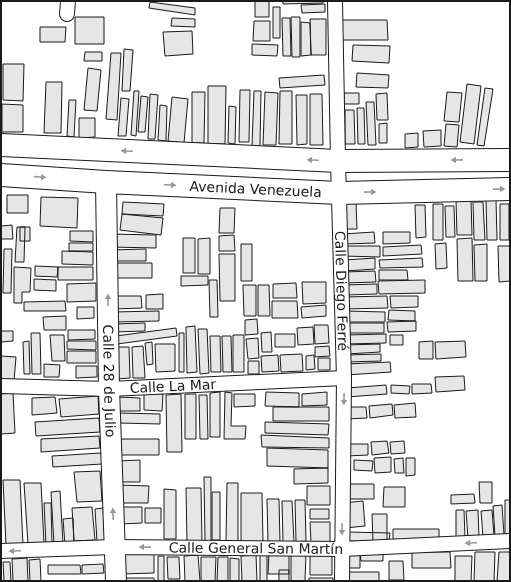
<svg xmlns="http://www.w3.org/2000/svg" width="511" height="582" viewBox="0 0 511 582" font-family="'DejaVu Sans',sans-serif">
	<rect width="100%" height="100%" fill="#fff"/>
	<!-- building -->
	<path fill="#e6e6e6" stroke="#1a1a1a" d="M255,1H269V17H255Z
		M283,1H323V3L283,4Z
		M150,2L195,8V15L149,8Z
		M325,4V12L302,13L301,5Z
		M273,7H280V38H273Z
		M75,17H104V44H75Z
		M291,17H300V57H292Z
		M172,18L195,19V27L171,26Z
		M282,18H290L291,56H283Z
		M310,19H326V55H311Z
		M342,20H387L388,40H342Z
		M254,21H270V41H253Z
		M301,22L310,23L311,55L301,56Z
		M40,27H66L65,42H40Z
		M192,31L193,54L165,56L163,32Z
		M252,44L278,45L277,56L252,55Z
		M353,45L390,46L389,63L352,61Z
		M124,49L133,50L130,91H122Z
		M85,52H102V61H84Z
		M111,53H121L117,120L106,119Z
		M3,64H24L23,101L3,100Z
		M88,68L101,70L97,111L84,110Z
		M357,73L389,75L388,88L356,87Z
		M324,75L325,85L280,88L279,78Z
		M46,82H62L61,133H44Z
		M467,84L481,86L474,144L460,142Z
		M208,86H226L225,144H208Z
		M485,88L493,89L484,146L477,145Z
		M240,90H250L249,142H239Z
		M134,91H139L136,136L131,135Z
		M254,91H261L260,146H252Z
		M280,91H292V144H279Z
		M192,92H205L204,143H192Z
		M265,92L278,93L276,145H263Z
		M447,92L462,93L459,122L444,121Z
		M344,93H359V104H344Z
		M387,93L388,120H377L376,94Z
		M150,94L158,95L155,139H148Z
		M310,94H322L323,145H310Z
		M296,95H307V144L297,145Z
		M141,96L148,97L145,132H138Z
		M172,97L188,99L184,143L168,141Z
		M121,98L129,99L126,136H118Z
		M69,100H76L74,137L67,136Z
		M366,102H374L376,145H368Z
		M2,104L23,105V132H2Z
		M160,105L167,106L166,141L158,140Z
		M229,106L236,107L235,144L228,143Z
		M357,108H364L365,144H358Z
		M345,110H354L355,144H345Z
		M79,118H95V137L79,138Z
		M387,123V143H379V124Z
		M446,124L459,125L457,147L444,146Z
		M441,130V146L424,147L423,131Z
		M418,133V147L405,148V134Z
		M7,195H28V213H7Z
		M41,197L78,198L77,228L40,226Z
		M486,199H496L497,240H487Z
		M456,200H471L472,235H457Z
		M123,202L164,204L163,216L122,214Z
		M341,202H356L357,229H342Z
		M473,202H483L485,240H474Z
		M433,204H443V240H433Z
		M500,204H509V240H500Z
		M415,205H425L426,237L416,238Z
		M445,206H454L455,237H446Z
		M220,208H235L234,233H219Z
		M122,214L163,218L161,235L120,230Z
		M12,225L13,239H1V226Z
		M17,227H25L24,262H15Z
		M20,227H30V241H20Z
		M70,231H93V242L70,241Z
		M374,232L375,243L343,244V234Z
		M383,232H410V243L383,244Z
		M111,234L156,235V248L110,247Z
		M234,235L235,251H219V236Z
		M183,238H195V273H183Z
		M210,238V274H198V239Z
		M472,238L473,281H458L457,239Z
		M69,243H93V251H69Z
		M446,243L447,268L436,269L435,244Z
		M241,244H252V281H241Z
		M487,244V281H475L474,245Z
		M421,245L422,254L383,256V247Z
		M344,246H380V257L343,256Z
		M498,246H510V281L499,282Z
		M4,249H12L11,293H3Z
		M146,249V261H110V250Z
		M62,251L93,252V265L62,264Z
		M219,254H235V301H220Z
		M375,258V269L345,271L344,260Z
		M422,258L423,267L380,268L379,260Z
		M110,263H152V278H110Z
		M35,266L58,267L57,277L35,276Z
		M14,267L31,268L30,292H22V303H14Z
		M58,267H93V280H58Z
		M379,270H407L408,280H379Z
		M375,271L376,282L345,283L344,272Z
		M181,276H208V285L181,286Z
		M34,279L56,280V291L34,290Z
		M209,280H217L218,317H210Z
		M425,280V293L379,294L378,281Z
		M302,282H326V303L303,304Z
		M96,283V301L67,302V284Z
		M296,283L297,298H273V284Z
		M377,284V294L345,295L344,285Z
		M243,285H256V316H244Z
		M258,285H269L270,316H258Z
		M163,294V309H146V295Z
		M113,296H141L142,308L113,309Z
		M387,296L388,308L344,309L343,297Z
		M390,296H418V307L391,308Z
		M65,301L66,311H24V302Z
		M272,301H297L298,318H272Z
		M326,305V316L302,318L301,307Z
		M77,307H94V318L77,319Z
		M389,310L415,311V321L388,320Z
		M159,311V321L114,322L113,312Z
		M345,311L385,312V322H345Z
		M66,316V330H44L43,317Z
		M257,319L258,334L245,335V320Z
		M416,321V331L388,332L387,322Z
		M145,323V331L114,332V324Z
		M345,323H384V333H345Z
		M314,325H328L329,343L315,344Z
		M195,326L197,372L187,373L186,327Z
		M313,327L314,344L298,345L297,328Z
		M176,328L177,336L117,344L116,336Z
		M198,329H207L209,373L200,374Z
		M68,330H95V339L68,340Z
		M1,331H13V341L1,342Z
		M271,332L272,352H262L261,333Z
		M31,333H40L41,374H32Z
		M179,333H184V372H179Z
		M275,334H295V347H275Z
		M386,334V343L345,344V335Z
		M50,335H64L65,361H52Z
		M233,335H244V372H233Z
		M390,335H403V345H390Z
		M210,336H220L221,372H211Z
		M222,336H231L232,372H223Z
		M258,338L259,358L248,359L246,339Z
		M29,341L30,374H24L23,342Z
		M67,341H96V350L67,349Z
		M433,341V359H419V342Z
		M465,341L466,357L436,359L435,342Z
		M152,342L153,364L147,365L145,343Z
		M155,344H175V371L156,372Z
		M380,344V352L347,354L346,345Z
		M143,346L145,378H133L132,347Z
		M329,346L330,356L315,357V347Z
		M115,347H129L130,378L116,379Z
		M67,351H96V363H67Z
		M302,354L303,371L281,372L280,355Z
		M381,354V361L347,362L346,355Z
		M278,355L279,371L262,372L261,356Z
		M314,355L315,369L306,370V356Z
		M1,356L16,357L14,381L1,380Z
		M318,358H330V370H318Z
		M248,361H259V374H248Z
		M390,362L391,372L346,375V364Z
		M44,364L60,365L59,377H44Z
		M76,366H97V377L76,378Z
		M464,376L465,390L436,392L435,377Z
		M412,384H431L432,393L412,394Z
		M386,385L387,394L347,397V388Z
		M391,385L410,386L409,394L391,393Z
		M220,392V437H210V393Z
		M225,392L232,393L231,426H246L245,439H224Z
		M266,392L299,393V407L265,406Z
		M327,392V405L302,406V394Z
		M13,393L15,433L1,434V394Z
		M144,393L163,394L162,411L144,410Z
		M181,394L182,452H167L166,395Z
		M185,394H196V439H185Z
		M234,394H255V406L234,407Z
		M199,395H207L208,439H200Z
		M98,396L99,414L61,417L59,399Z
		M55,397L57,413L32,415V398Z
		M118,397L140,398V411H118Z
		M415,403L416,417L395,418L394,405Z
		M392,404L393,415L370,418L369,406Z
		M273,407H329V421H273Z
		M345,407H366L367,418L346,419Z
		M119,413L160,414V424L119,423Z
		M99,418L100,432L36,436L35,422Z
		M265,422L329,424L328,435L265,433Z
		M261,435L329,438V448L262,447Z
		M99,436L100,448L41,452V439Z
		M120,439H159V455H120Z
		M387,441L389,453L372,455L371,442Z
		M404,441L405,453L391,454L390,442Z
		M347,444H368V455L347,456Z
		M267,448L328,450V468L267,466Z
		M101,453L102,464L53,467L52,456Z
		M391,457V472L375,473L374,458Z
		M403,458L404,473H395L394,459Z
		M406,458H415V475L406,476Z
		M140,460V482H118V461Z
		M354,460L373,461L372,471L354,470Z
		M328,468V483L294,484V469Z
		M100,471L102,501L77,502L74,472Z
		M204,477H211V541H205Z
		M3,480H20L23,545H6Z
		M479,482H492V503H480Z
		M24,483H41L44,543L28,544Z
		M227,483H238V542H226Z
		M345,484H374V499H345Z
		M118,485L149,486L148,503H118Z
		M307,486H330V505H307Z
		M384,487H405V507H383Z
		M186,488H201L202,543H187Z
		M164,489L176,490V539H164Z
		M60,491L63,543L54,544L51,492Z
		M212,492H220V540H212Z
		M241,493H262L263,542L241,543Z
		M474,494L475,503L451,504V495Z
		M267,499H279L280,543H268Z
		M295,500H305L306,541L296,542Z
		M505,500H510V539H505Z
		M282,501H292L294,542H283Z
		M363,501L365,526L345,528L343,503Z
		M44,503H51L52,544L46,545Z
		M502,505L504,535L495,536L493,506Z
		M92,507L95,540L74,541L72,508Z
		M120,507H142V523L120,524Z
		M103,508L105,541L97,542L95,509Z
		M145,508H161V523H145Z
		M310,509H329V519H310Z
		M456,510H464L465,538H456Z
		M478,510L479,538H468L466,511Z
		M492,510L494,536L483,537L481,511Z
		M372,514H387V541H373Z
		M73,518L74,544L65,545L63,519Z
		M310,522H330V543H311Z
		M393,529H439V541L393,542Z
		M348,532L390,533L389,542L347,541Z
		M383,551V561H361L360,552Z
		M269,552L289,553V574H268Z
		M412,552H450L451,568H412Z
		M475,552H495L494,581H474Z
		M499,552H510V581H497Z
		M120,553H154V573L121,574Z
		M291,553H306L305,581H291Z
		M347,554H360V568H347Z
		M198,555L200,581H185L184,556Z
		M256,555L257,581H242L241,556Z
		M260,555H267V581H260Z
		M310,555H332V575H310Z
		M158,556H164V581H158Z
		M455,556H472L471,581H455Z
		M167,557H179L180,579H168Z
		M201,557H216L215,581H201Z
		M218,557H228V581H217Z
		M27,558L28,581H13L12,559Z
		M230,558L239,559V581H230Z
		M40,559L41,581H30L29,560Z
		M389,561H403L404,580H389Z
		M3,562H10L11,581H4Z
		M103,564L104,573L82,574V565Z
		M48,565H80L81,574H48Z
		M279,570H289V581H279Z
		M348,572H379V581H348Z
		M122,578H154V581H122Z
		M309,578H333V581H309Z"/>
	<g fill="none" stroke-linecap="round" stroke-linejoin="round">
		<!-- street casing -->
		<g stroke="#1a1a1a" stroke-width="16">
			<g id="street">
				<path id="s1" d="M335,1L338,161L344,378L342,581"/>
				<path d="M67,14L68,1"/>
				<path id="s2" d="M1,386L109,389L344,378"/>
				<path id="s3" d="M1,551L114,547L342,549L510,541"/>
			</g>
		</g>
		<!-- secondary casing -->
		<g stroke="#1a1a1a" stroke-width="22">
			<g id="secondary">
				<path id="s4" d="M106,182L109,389L116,581"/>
			</g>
		</g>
		<!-- primary casing -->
		<g stroke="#1a1a1a" stroke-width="24">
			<g id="primary">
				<path d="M1,145L338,161L510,160"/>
				<path id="s5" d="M1,175L106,182L339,193L510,189"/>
			</g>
		</g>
		<!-- street -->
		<use href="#street" stroke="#fff" stroke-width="14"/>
		<!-- secondary -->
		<use href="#secondary" stroke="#fff" stroke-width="20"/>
		<!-- primary -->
		<use href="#primary" stroke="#fff" stroke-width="22"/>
	</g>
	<!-- one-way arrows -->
	<defs><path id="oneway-solid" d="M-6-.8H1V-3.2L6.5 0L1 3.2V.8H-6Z"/></defs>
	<g fill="#989898">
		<use href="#oneway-solid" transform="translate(127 151) rotate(-177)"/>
		<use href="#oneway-solid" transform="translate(313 160) rotate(-177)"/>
		<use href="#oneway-solid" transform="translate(457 160) rotate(179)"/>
		<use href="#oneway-solid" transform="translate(40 177) rotate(4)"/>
		<use href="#oneway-solid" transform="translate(170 185) rotate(3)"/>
		<use href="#oneway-solid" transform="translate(499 189) rotate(-1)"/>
		<use href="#oneway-solid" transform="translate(370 192) rotate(-1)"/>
		<use href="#oneway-solid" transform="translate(108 300) rotate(-91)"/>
		<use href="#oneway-solid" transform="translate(344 399) rotate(91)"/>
		<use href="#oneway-solid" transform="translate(113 514) rotate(-92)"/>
		<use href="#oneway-solid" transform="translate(342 529) rotate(91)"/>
		<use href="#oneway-solid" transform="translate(471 543) rotate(177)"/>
		<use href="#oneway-solid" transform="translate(145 547) rotate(-179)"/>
		<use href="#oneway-solid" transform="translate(15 551) rotate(178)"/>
	</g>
	<g text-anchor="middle" stroke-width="3" stroke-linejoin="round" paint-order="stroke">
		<!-- street labels -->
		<g font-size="14" fill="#1a1a1a" stroke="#fff">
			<text dy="5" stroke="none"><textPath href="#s5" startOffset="255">Avenida Venezuela</textPath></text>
			<text dy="5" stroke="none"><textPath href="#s1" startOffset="290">Calle Diego Ferré</textPath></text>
			<text dy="5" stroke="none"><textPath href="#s4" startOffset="199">Calle 28 de Julio</textPath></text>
			<text dy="5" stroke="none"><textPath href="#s2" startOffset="172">Calle La Mar</textPath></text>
			<text dy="5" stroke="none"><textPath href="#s3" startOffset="255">Calle General San Martín</textPath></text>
		</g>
	</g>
	<!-- border -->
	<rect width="511" height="582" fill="none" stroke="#1a1a1a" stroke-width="4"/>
</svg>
